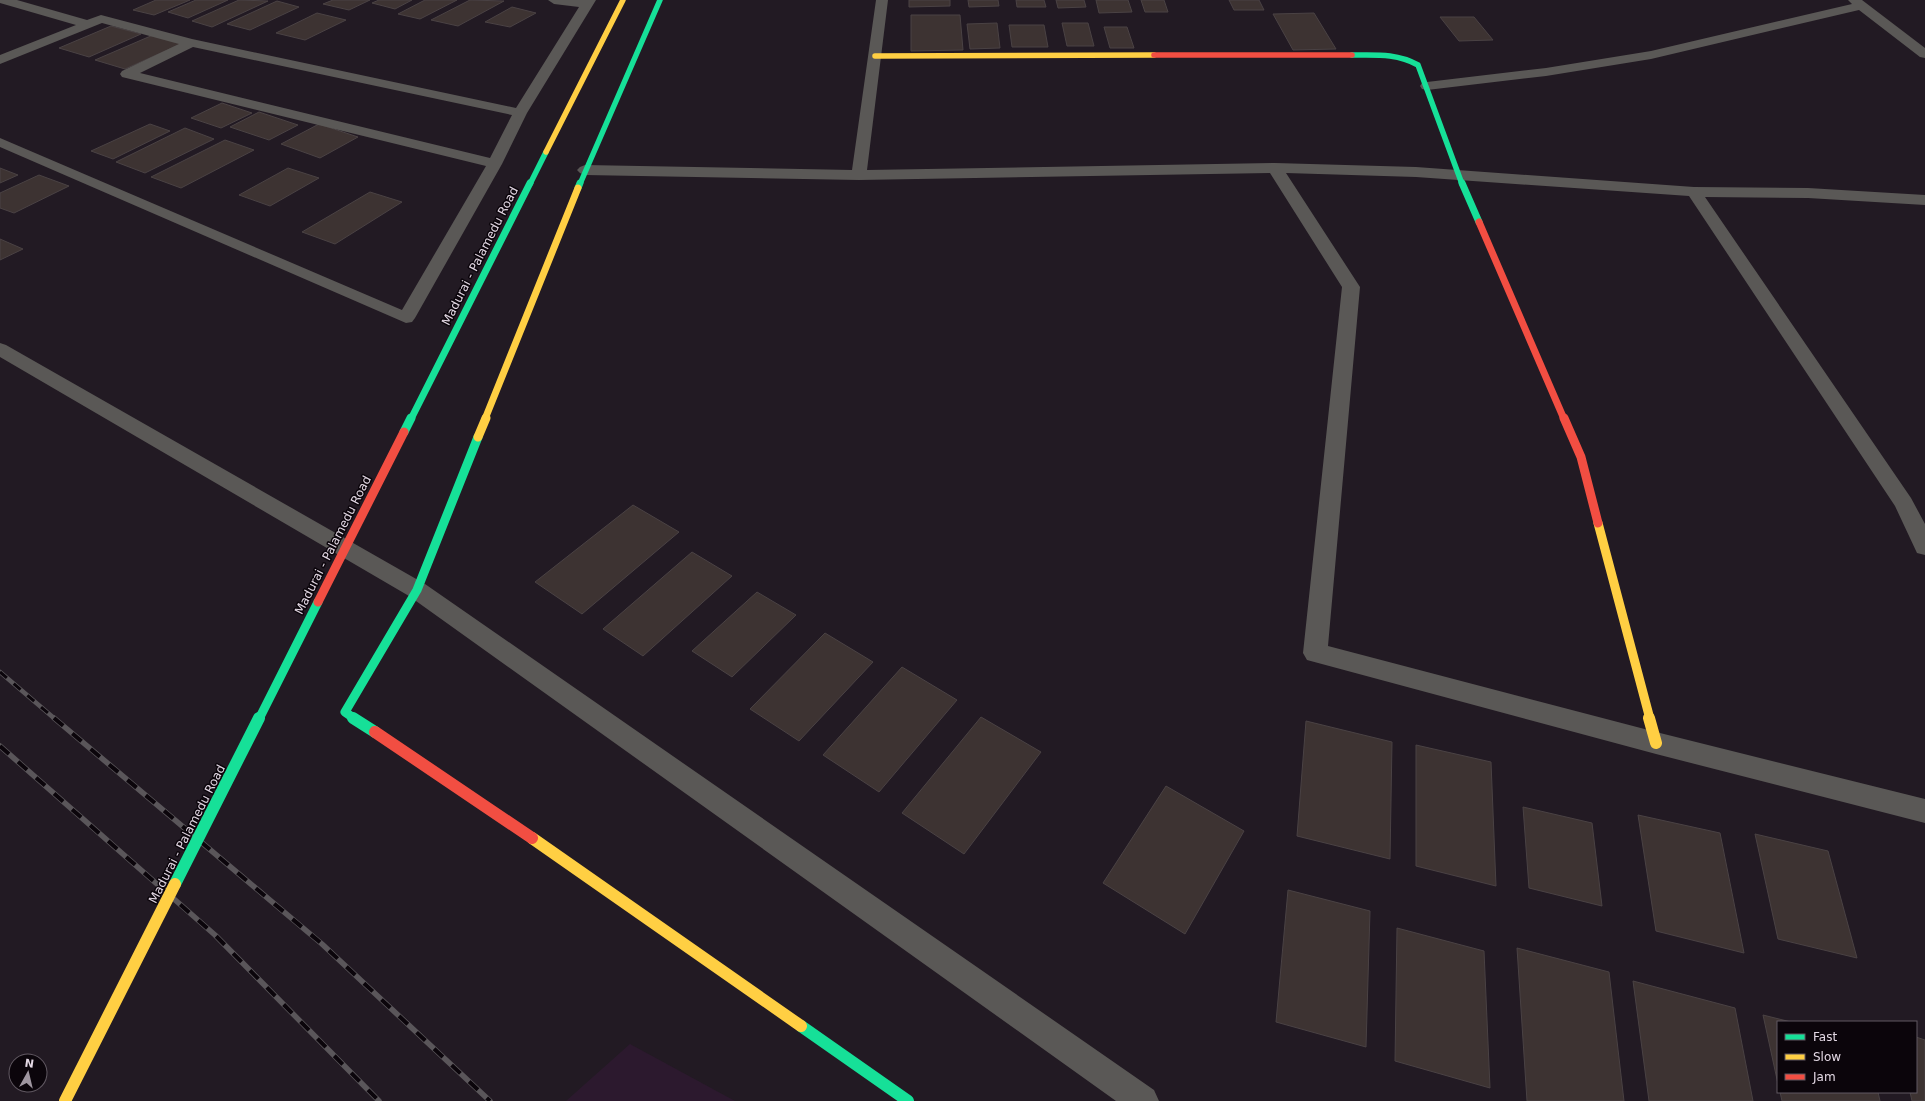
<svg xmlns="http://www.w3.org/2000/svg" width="1925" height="1101" viewBox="0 0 1925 1101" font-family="'DejaVu Sans',sans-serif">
	<rect width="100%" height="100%" fill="#221a23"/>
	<!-- built -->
	<path fill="#2c192e" d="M630,1044L735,1101H566Z"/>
	<!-- building -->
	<path fill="#3d3332" stroke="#4a4244" d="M156,0H190L154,15L133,10Z
		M196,0H228L188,18L168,12Z
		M239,0L268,1L212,27L192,21Z
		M333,0H370L349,10L323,4Z
		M379,0H412L395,9L372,3Z
		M425,0H457L420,19L398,14Z
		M470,0L504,1L458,26L431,20Z
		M909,0H950V6L909,7Z
		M968,0H998L999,6L969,7Z
		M1016,0H1044L1046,7H1017Z
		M1056,0H1084L1086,7L1058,8Z
		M1096,0H1128L1132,12L1099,13Z
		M1141,0H1164L1168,12H1145Z
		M1229,0H1259L1264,10H1234Z
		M277,1L299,7L250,30L227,24Z
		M512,7L536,13L510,27L485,22Z
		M317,13L346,20L305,40L276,33Z
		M1314,13L1336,49L1293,50L1273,14Z
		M911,15H960L963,50L911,51Z
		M1440,17H1474L1493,40L1459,41Z
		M997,23L1000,48L970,49L967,24Z
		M1062,23H1088L1094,46H1067Z
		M1009,25H1044L1048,47H1012Z
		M111,26L141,34L89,57L59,48Z
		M1104,27H1127L1134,48H1110Z
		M153,35L183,43L125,69L95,60Z
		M222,103L252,113L221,128L191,118Z
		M259,112L298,125L269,140L230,127Z
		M150,124L170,131L113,159L91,151Z
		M319,124L358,137L320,158L281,144Z
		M185,128L214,139L145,173L116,162Z
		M225,140L254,150L181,188L151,177Z
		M0,168L18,175L0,183Z
		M288,168L319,178L270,206L239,195Z
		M39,175L69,186L14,213L0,208V193Z
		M370,192L402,202L335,244L302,232Z
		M0,239L23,249L0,260Z
		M633,505L679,532L582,614L535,582Z
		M692,552L732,576L643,656L603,629Z
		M757,592L796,615L732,677L692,651Z
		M825,633L873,662L799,741L750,709Z
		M902,667L957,700L879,792L823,755Z
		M981,717L1041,752L964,854L902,813Z
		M1306,721L1392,742L1390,859L1297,836Z
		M1416,745L1491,762L1496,886L1416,866Z
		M1166,786L1244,831L1185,934L1103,883Z
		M1523,807L1592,823L1602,906L1529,888Z
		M1638,815L1720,833L1744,953L1656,931Z
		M1755,834L1828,851L1857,958L1778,939Z
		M1288,890L1370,911L1366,1047L1276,1022Z
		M1397,928L1484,951L1490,1088L1395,1061Z
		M1517,948L1609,972L1624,1101H1527Z
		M1633,981L1735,1008L1753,1101H1649Z
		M1763,1015L1791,1022H1778V1084Z
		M1916,1037L1925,1040V1101H1912L1910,1092H1916Z
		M1780,1092H1878L1880,1101H1782Z"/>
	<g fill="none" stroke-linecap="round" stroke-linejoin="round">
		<!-- street -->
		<path fill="#5a5856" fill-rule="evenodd" d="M0,0H17L87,20L101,15L192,39L516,108L579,7L554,4L548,0H596L527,113L502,164L415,318L412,322L406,323L0,147V138L402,310L486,166L122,77L120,74L122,71L179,44L102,23L0,64V55L76,25L0,3ZM193,47L512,115L490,158L140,73Z
			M876,0H888L867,170L1275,163L1416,167L1694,187L1808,188L1925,195V205L1808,198L1705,197L1911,498L1925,524V555L1917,553L1895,506L1689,196L1416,177L1286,173L1360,287L1328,646L1656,732L1925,799V823L1656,754L1307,660L1303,653L1342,287L1270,173L859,180L585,175L580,173L577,170L580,167L585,165L852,170Z
			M1848,0H1862L1925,48V58L1920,57L1859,10L1651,59L1546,76L1427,90L1422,89L1420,86L1422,83L1427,82L1546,68L1651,51L1852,4Z
			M0,343L6,345L425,584L1154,1090L1159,1101H1116L409,596L0,357Z"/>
		<!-- fast-far3 -->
		<path stroke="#16e098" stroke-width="5.5" d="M1352,55C1375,55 1397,53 1418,65L1462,184
			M580,184L660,0"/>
		<!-- fast-far2 -->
		<path stroke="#16e098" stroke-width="7" d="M1462,183L1479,222
			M578,188L580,183"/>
		<!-- fast-far1 -->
		<path stroke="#16e098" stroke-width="9" d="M355,719L345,712L417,590L478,437"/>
		<!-- fast -->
		<path stroke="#16e098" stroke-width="12" d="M353,718L375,732
			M801,1026L908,1101"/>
		<!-- slow-far3 -->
		<path stroke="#ffcf43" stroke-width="5.5" d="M875,56L1154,55"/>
		<!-- slow-far2 -->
		<path stroke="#ffcf43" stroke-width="7" d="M485,419L578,188"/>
		<!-- slow-far1 -->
		<path stroke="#ffcf43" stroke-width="9" d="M478,437L486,418
			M1598,523L1650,719"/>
		<!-- slow -->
		<path stroke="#ffcf43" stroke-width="12" d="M1649,718L1656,743
			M532,838L801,1026"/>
		<!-- jam-far3 -->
		<path stroke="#f24e42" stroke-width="5.5" d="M1154,55H1352"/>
		<!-- jam-far2 -->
		<path stroke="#f24e42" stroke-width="7" d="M1479,222L1564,419"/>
		<!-- jam-far1 -->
		<path stroke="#f24e42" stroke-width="9" d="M1564,418L1581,457L1598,523"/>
		<!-- jam -->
		<path stroke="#f24e42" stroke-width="12" d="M375,732L532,838"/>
		<!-- rail-far1 casing -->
		<g stroke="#5a565a" stroke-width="4.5">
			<path id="rail-far1" d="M0,672L55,719"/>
		</g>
		<!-- rail casing -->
		<g stroke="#5a565a" stroke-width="5.5">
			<path id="rail" d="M54,718L322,944L490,1101
				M0,746L215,935L379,1101"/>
		</g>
		<!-- rail-far1 -->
		<use href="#rail-far1" stroke="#0b050b" stroke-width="3" stroke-dasharray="9" stroke-linecap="butt"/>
		<!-- rail -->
		<use href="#rail" stroke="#0b050b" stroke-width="4" stroke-dasharray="12" stroke-linecap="butt"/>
		<!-- fast-bridge-far3 -->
		<path stroke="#16e098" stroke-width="5.5" d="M530,184L546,152"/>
		<!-- fast-bridge-far2 -->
		<path stroke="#16e098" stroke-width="7" d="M411,419L530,183"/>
		<!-- fast-bridge-far1 -->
		<path stroke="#16e098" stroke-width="9" d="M404,432L411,418
			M259,719L318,602"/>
		<!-- fast-bridge -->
		<path stroke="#16e098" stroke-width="12" d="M175,884L259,718"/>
		<!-- slow-bridge-far1 -->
		<path stroke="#ffcf43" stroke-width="5.5" d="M546,152L623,0"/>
		<!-- slow-bridge -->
		<path stroke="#ffcf43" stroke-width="12" d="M65,1101L175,884"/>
		<!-- jam-bridge -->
		<path stroke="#f24e42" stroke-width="9" d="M318,602L404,432"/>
	</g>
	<g text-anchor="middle" stroke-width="3" stroke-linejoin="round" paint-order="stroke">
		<!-- street labels -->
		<g font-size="12" fill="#e3d8e4" stroke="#0b050b">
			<text transform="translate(480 256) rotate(-63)" y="4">Madurai - Palamedu Road</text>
			<text transform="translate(333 545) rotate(-63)" y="4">Madurai - Palamedu Road</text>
			<text transform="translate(187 834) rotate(-63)" y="4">Madurai - Palamedu Road</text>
		</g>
	</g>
	<!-- legend -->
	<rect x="1777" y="1021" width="140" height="72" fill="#0b050b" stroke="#615962"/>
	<rect x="1785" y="1034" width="20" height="6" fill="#16e098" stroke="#615962"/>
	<text x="1813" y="1041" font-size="12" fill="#e3d8e4">Fast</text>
	<rect x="1785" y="1054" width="20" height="6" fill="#ffcf43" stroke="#615962"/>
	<text x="1813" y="1061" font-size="12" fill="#e3d8e4">Slow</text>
	<rect x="1785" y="1074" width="20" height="6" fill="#f24e42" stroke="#615962"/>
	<text x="1813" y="1081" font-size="12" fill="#e3d8e4">Jam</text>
	<!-- north arrow -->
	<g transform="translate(28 1073) rotate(8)"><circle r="19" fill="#0b050b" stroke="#615962"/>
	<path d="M0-3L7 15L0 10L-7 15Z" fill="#9f96a0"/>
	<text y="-6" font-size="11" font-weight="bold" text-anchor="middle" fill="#e3d8e4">N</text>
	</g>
</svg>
